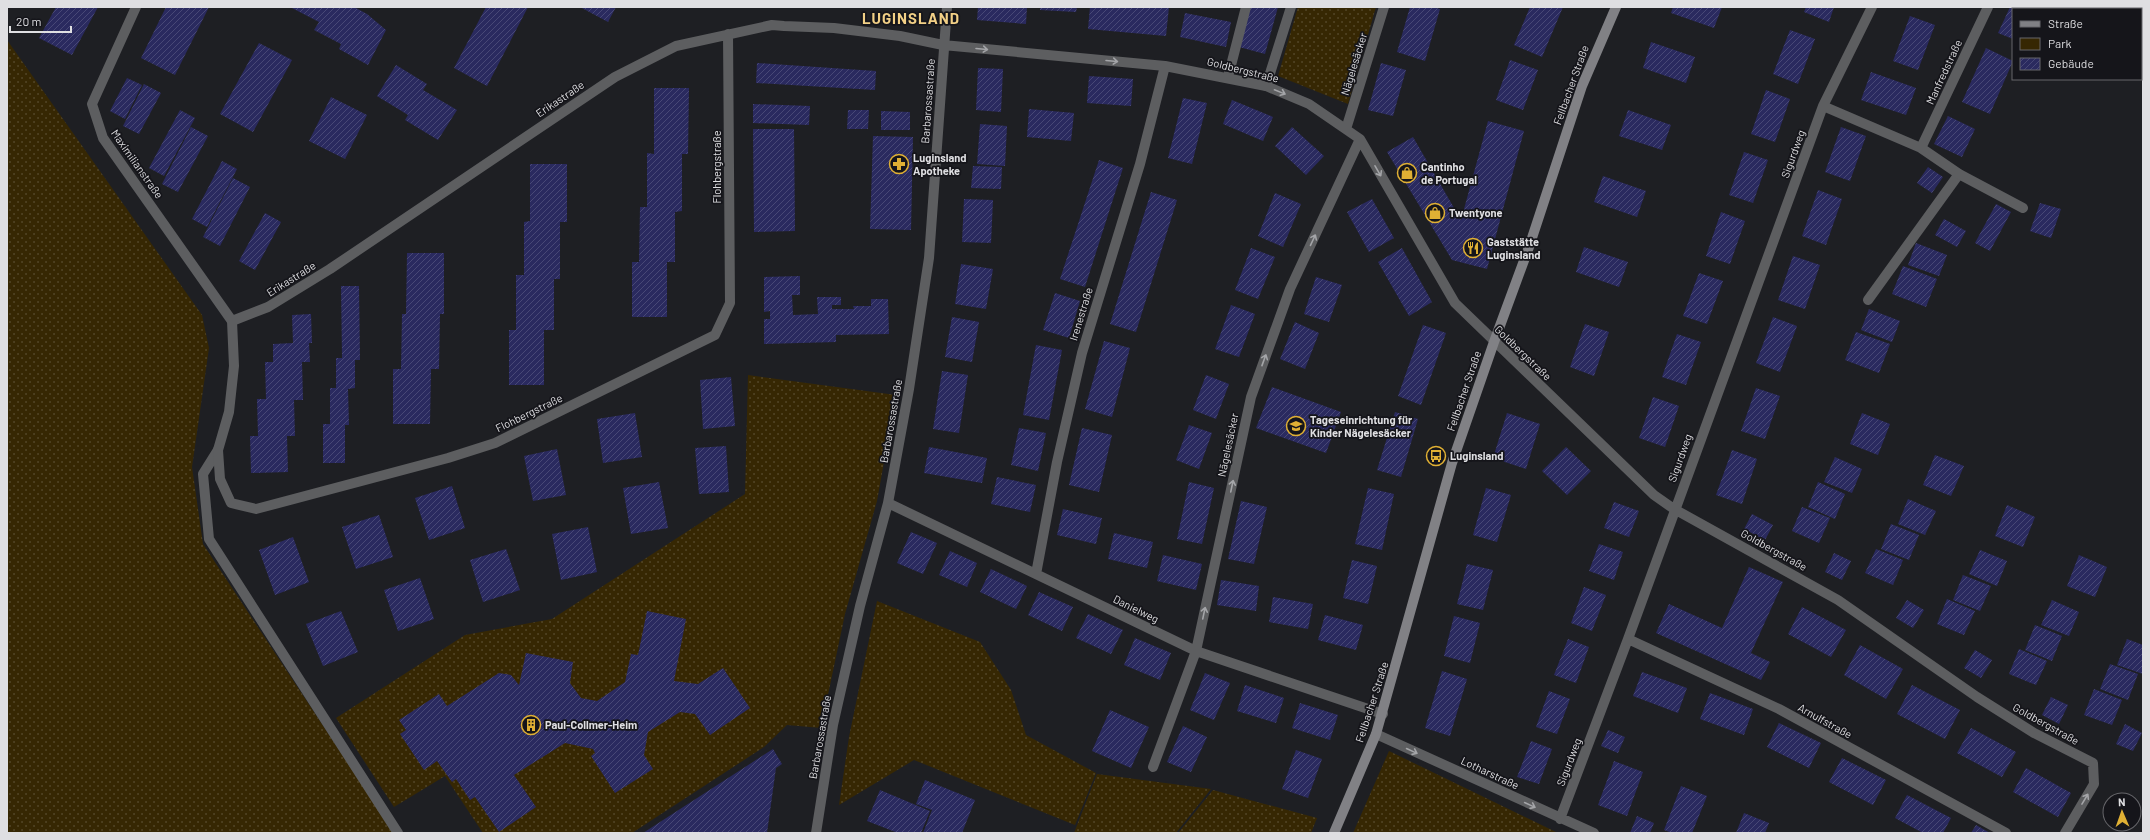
<svg xmlns="http://www.w3.org/2000/svg" width="2150" height="840" viewBox="0 0 2150 840" font-family="Barlow,sans-serif">
	<defs>
		<pattern id="green-dots" width="8" height="8" patternUnits="userSpaceOnUse"><rect width="8" height="8" fill="#362703"/><path d="M2 2h.1M6 6h.1" fill="none" stroke="#534627" stroke-width="1.8" stroke-linecap="round"/></pattern>
		<pattern id="building-hatch" width="6" height="6" patternUnits="userSpaceOnUse"><rect width="6" height="6" fill="#2a2a5f"/><path d="M-1 1l2-2M0 6l6-6M5 7l2-2" fill="none" stroke="#484876"/></pattern>
	</defs>
	<rect width="100%" height="100%" fill="#1e1f23"/>
	<!-- green -->
	<path fill="url(#green-dots)" d="M1298,7H1376L1348,104L1278,76Z
		M7,40L202,315L209,348L192,467L203,544L394,833H7Z
		M748,375L896,395L877,501L845,614L821,728L787,725L764,747L632,833H483L445,776L394,807L336,718L465,635L552,619L745,494Z
		M877,601L980,642L1011,690L1026,735L1096,773L1075,825L914,760L839,805L849,737Z
		M1389,751L1556,832L1557,833H1353Z
		M1097,774L1211,789L1176,833H1074Z
		M1213,790L1317,818L1311,833H1178Z"/>
	<!-- building -->
	<path fill="url(#building-hatch)" d="M56,7H98L72,55L39,38Z
		M166,7H209L175,75L141,58Z
		M290,7H354L367,14L386,30L368,65L339,49L341,44L314,30L319,22Z
		M486,7H528L487,86L454,68Z
		M580,7H616L608,22Z
		M978,7H1027L1026,24L977,20Z
		M1040,7H1077L1076,12L1040,10Z
		M1090,7H1169L1166,36L1088,29Z
		M1250,7H1278L1265,54L1239,47Z
		M1410,7H1433L1440,9L1425,61L1397,52Z
		M1530,7H1563L1542,57L1514,45Z
		M1673,7H1722L1714,28L1671,13Z
		M1806,7H1834L1829,22L1804,12Z
		M2010,7H2044L2043,9H2013V39L1998,33Z
		M1185,13L1231,22L1226,47L1180,37Z
		M1910,16L1935,25L1918,70L1893,61Z
		M1790,30L1815,39L1798,84L1773,74Z
		M1651,42L1695,57L1686,83L1643,68Z
		M259,43L292,60L253,132L220,114Z
		M1986,48L2013,61L1990,114L1962,102Z
		M1510,60L1538,70L1523,110L1496,100Z
		M757,63L876,71L875,90L756,83Z
		M1381,63L1406,70L1393,116L1368,110Z
		M396,65L427,84L423,90L457,110L438,140L405,120L408,115L377,96Z
		M978,68L1003,69L1001,112L976,110Z
		M1871,72L1916,88L1906,115L1861,100Z
		M1089,76L1133,79L1131,106L1087,103Z
		M127,78L142,85L125,119L110,111Z
		M144,84L161,93L139,134L123,126Z
		M654,88H689L688,154H682V211L675,212V262H667V317H632V262H639L640,207H647V153L654,154Z
		M1766,90L1790,99L1775,142L1751,134Z
		M331,97L367,115L345,159L309,141Z
		M1183,98L1207,103L1192,164L1168,158Z
		M1232,100L1273,117L1263,141L1223,124Z
		M753,104L810,106L809,125L753,123Z
		M1029,109L1074,113L1071,141L1027,137Z
		M180,110L195,118L164,176L149,168Z
		M848,110H869L868,129H847Z
		M1628,110L1671,125L1662,150L1619,136Z
		M881,111L910,112V130H881Z
		M1948,116L1975,129L1962,157L1934,144Z
		M1488,121L1524,131L1487,269L1452,260L1387,152L1413,137L1461,220Z
		M980,124L1007,126L1005,166L977,164Z
		M191,127L208,136L178,192L162,184Z
		M1292,127L1324,156L1306,175L1275,146Z
		M1841,127L1866,136L1850,181L1825,172Z
		M753,129H794L795,231L754,232Z
		M873,136L913,137L911,230L870,229Z
		M1744,152L1768,160L1753,203L1729,195Z
		M1099,160L1123,168L1085,287L1060,279Z
		M222,161L237,169L207,227L192,219Z
		M530,164H567V222H560V279H554V330H544V385H509V330H516V275H524V222L530,221Z
		M973,166L1002,167L1001,189L971,188Z
		M1928,167L1943,177L1932,193L1917,183Z
		M1603,176L1646,191L1637,217L1594,202Z
		M233,178L250,187L220,246L203,237Z
		M1818,190L1842,199L1826,245L1802,236Z
		M1151,192L1177,200L1136,332L1110,324Z
		M1275,193L1301,204L1283,247L1258,236Z
		M964,199L993,200L991,243L962,242Z
		M1372,199L1394,238L1369,252L1347,212Z
		M2040,203L2061,209L2051,238L2030,231Z
		M1996,204L2011,212L1990,251L1975,243Z
		M1721,212L1745,221L1730,264L1706,256Z
		M265,213L281,222L255,270L239,261Z
		M1944,219L1966,231L1957,247L1935,235Z
		M1916,243L1947,255L1939,276L1908,265Z
		M1584,247L1628,262L1619,287L1576,272Z
		M1251,248L1275,257L1258,299L1235,290Z
		M1402,248L1432,302L1409,316L1378,262Z
		M407,253H444V314H440L439,369H431L430,424H393V369H401L402,314H406Z
		M1793,256L1820,265L1805,309L1778,300Z
		M961,264L993,269L986,309L955,304Z
		M1903,266L1937,279L1926,307L1892,294Z
		M1699,273L1723,281L1707,324L1683,316Z
		M800,276V295H792L793,315L818,314L817,297H841V305H832V309H854L853,306H871V299H888L889,334L836,335V342L764,344V319H770V311L764,312V277Z
		M1316,277L1342,285L1329,322L1304,314Z
		M341,286H359L360,360H355V388L348,389L349,425H345V463H323V424H330V388H336V358H342Z
		M1055,293L1080,301L1069,338L1043,330Z
		M1231,305L1255,314L1239,357L1215,349Z
		M1869,309L1900,321L1892,342L1861,330Z
		M311,314L312,343H309L310,362H302L303,400H294L295,436H287L288,472L251,473L250,436H258L257,399H266L265,362H273V344L293,343L292,315Z
		M952,317L979,322L972,362L945,357Z
		M1773,317L1797,326L1780,372L1756,363Z
		M1295,322L1319,333L1305,369L1280,359Z
		M1585,324L1609,332L1594,376L1570,367Z
		M1423,325L1446,333L1421,405L1398,396Z
		M1856,332L1890,344L1879,373L1845,360Z
		M1677,334L1701,342L1686,385L1662,377Z
		M1104,341L1130,348L1112,417L1085,409Z
		M1036,345L1062,350L1049,420L1023,415Z
		M942,371L968,375L959,433L933,429Z
		M1206,375L1229,384L1216,419L1193,410Z
		M731,377L735,426L703,429L700,380Z
		M1272,387L1341,412L1326,453L1256,428Z
		M1756,388L1780,396L1765,439L1741,431Z
		M1653,397L1679,406L1665,447L1639,438Z
		M1395,412L1418,419L1401,477L1377,470Z
		M635,413L642,457L603,463L597,419Z
		M1507,413L1540,424L1526,469L1493,458Z
		M1862,413L1890,424L1878,455L1850,444Z
		M1189,425L1212,433L1199,469L1176,460Z
		M1019,428L1046,433L1038,471L1011,465Z
		M1082,428L1112,435L1099,492L1069,485Z
		M726,446L729,492L699,494L695,448Z
		M929,447L987,458L982,483L924,473Z
		M1566,447L1591,471L1567,495L1542,471Z
		M557,449L566,495L533,501L524,456Z
		M1732,450L1757,459L1742,504L1716,495Z
		M1935,455L1964,466L1951,496L1923,485Z
		M1835,457L1862,469L1852,493L1824,482Z
		M997,477L1036,485L1030,512L991,504Z
		M659,482L668,528L631,534L623,488Z
		M1189,482L1214,488L1202,544L1177,539Z
		M1818,482L1845,494L1835,519L1808,507Z
		M452,486L465,528L429,540L415,498Z
		M1368,488L1394,494L1382,550L1355,544Z
		M1486,488L1511,495L1497,542L1473,535Z
		M1908,499L1936,511L1925,535L1898,524Z
		M1241,501L1267,507L1254,564L1228,559Z
		M1614,502L1639,511L1629,537L1604,528Z
		M2007,505L2035,517L2023,547L1995,536Z
		M1802,507L1830,518L1819,543L1792,531Z
		M1063,509L1102,518L1096,544L1057,535Z
		M1752,514L1773,525L1765,540L1744,529Z
		M379,515L393,557L356,569L342,527Z
		M1891,524L1919,535L1909,560L1881,549Z
		M588,527L597,572L561,580L552,534Z
		M911,532L937,543L923,574L897,563Z
		M1114,533L1153,542L1147,568L1108,559Z
		M293,537L309,582L275,595L259,550Z
		M1599,544L1623,552L1614,580L1589,571Z
		M506,549L520,590L483,602L470,560Z
		M1876,549L1903,560L1893,585L1865,573Z
		M1980,550L2007,561L1997,586L1969,574Z
		M950,551L977,563L967,587L939,575Z
		M1834,553L1851,561L1842,580L1825,572Z
		M1163,555L1202,564L1196,590L1157,581Z
		M2079,555L2107,567L2095,597L2067,586Z
		M1352,560L1377,566L1368,604L1343,598Z
		M1467,564L1493,570L1483,610L1457,604Z
		M1749,567L1783,582L1751,653L1770,662L1761,680L1656,633L1669,604L1722,628Z
		M991,569L1027,586L1016,609L980,592Z
		M1963,575L1991,586L1980,611L1953,600Z
		M420,578L434,619L398,631L384,590Z
		M1221,580L1259,586L1256,611L1217,605Z
		M1584,587L1606,595L1592,631L1571,623Z
		M1039,592L1073,607L1062,631L1028,615Z
		M1273,597L1313,604L1308,629L1269,622Z
		M1947,599L1975,611L1964,635L1937,624Z
		M1907,600L1924,610L1913,628L1896,618Z
		M2052,600L2079,612L2069,636L2041,625Z
		M1802,607L1846,630L1831,657L1788,634Z
		M341,611L358,652L323,666L306,624Z
		M647,611L686,619L674,681L698,684L723,668L750,708L710,735L695,714L680,712L648,732L644,755L653,769L615,793L591,756L595,753L593,749L565,743L514,775L536,807L499,832L475,797L470,800L456,779L452,782L437,761L424,770L400,734L406,730L399,720L439,694L447,706L499,673L511,675L519,685L526,653L573,662L570,683L581,698L597,701L625,682L631,654L638,655Z
		M1088,614L1123,630L1111,654L1076,638Z
		M1325,615L1363,625L1356,650L1318,640Z
		M1454,616L1480,623L1470,663L1444,656Z
		M2035,625L2062,636L2052,661L2025,650Z
		M1135,638L1171,653L1160,680L1124,665Z
		M1568,639L1589,647L1576,683L1554,675Z
		M2127,639L2143,645V674L2117,665Z
		M1860,645L1903,669L1886,699L1844,675Z
		M2019,649L2047,661L2036,685L2009,674Z
		M1975,650L1992,660L1981,678L1964,668Z
		M2110,664L2138,674L2128,700L2100,689Z
		M1442,671L1467,679L1450,736L1425,728Z
		M1642,672L1687,688L1678,713L1633,696Z
		M1205,673L1230,683L1214,720L1190,710Z
		M1245,685L1284,698L1276,723L1237,711Z
		M1912,685L1960,710L1945,739L1897,714Z
		M2094,689L2122,700L2112,725L2084,715Z
		M1549,691L1570,699L1557,734L1536,727Z
		M1710,693L1753,709L1744,735L1700,719Z
		M2051,697L2068,705L2059,724L2042,715Z
		M1300,703L1338,715L1330,740L1292,728Z
		M1110,710L1149,727L1131,768L1092,751Z
		M1779,723L1821,743L1809,768L1767,747Z
		M2125,724L2142,733L2133,751L2116,744Z
		M1183,726L1207,737L1191,772L1167,762Z
		M1971,728L2016,752L2002,777L1957,753Z
		M1608,730L1625,737L1618,753L1601,746Z
		M1531,741L1552,749L1539,784L1517,777Z
		M773,749L782,764L776,768L767,833H643Z
		M1296,750L1322,759L1308,798L1282,789Z
		M1842,758L1886,780L1873,805L1829,782Z
		M1614,761L1643,772L1627,816L1598,805Z
		M2026,768L2071,793L2058,817L2013,792Z
		M925,780L975,800L962,833H923L932,810L916,804Z
		M1681,786L1707,796L1692,833H1672L1664,830Z
		M880,790L930,811L921,833H898L867,821Z
		M1907,795L1951,818L1943,833H1923L1895,818Z
		M1744,813L1769,823L1765,833H1736Z
		M1637,816L1654,823L1650,833H1630Z
		M1976,825L1990,833H1971Z"/>
	<g fill="none" stroke-linecap="round" stroke-linejoin="round">
		<!-- lane -->
		<path stroke="#5d5e60" stroke-width="10" d="M1228,77L1246,7
			M1266,86L1291,7
			M1868,300L1959,174
			M218,450L203,474L209,539L398,833"/>
		<!-- street -->
		<path stroke="#5d5e60" stroke-width="10" d="M136,7L92,104L103,138L232,321
			M1823,106L1921,148L1959,174L2023,208
			M1346,129L1384,7
			M1921,148L1988,7
			M232,321L268,307L330,269L615,77L676,46L772,25L784,26L834,28L900,36L943,45L1165,66L1266,86L1309,104L1360,139L1455,303L1654,495L1674,509L1838,600L1977,697L2034,733L2093,763L2094,784L2065,833
			M232,321L234,366L229,412L218,450L220,479L231,503L256,509L448,458L495,443L715,335L730,303L728,34
			M888,503L1196,651L1383,714
			M1036,574L1057,462L1082,353L1140,164L1165,66
			M1628,639L1779,709L2006,833
			M1376,734L1594,833
			M1153,767L1196,651L1251,397L1290,289L1360,139
			M1560,819L1628,639L1823,106L1872,7
			M816,833L833,725L860,606L888,503L909,389L929,258L947,7"/>
		<!-- secondary -->
		<path stroke="#818185" stroke-width="10" d="M1334,833L1376,734L1452,463L1494,342L1529,247L1582,86L1616,7"/>
	</g>
	<!-- one-way arrows -->
	<defs><path id="oneway-shaft" d="M-6 0H5M1.5-3L5.5 0L1.5 3" fill="none" stroke-width="1.6" stroke-linecap="round" stroke-linejoin="round"/></defs>
	<g stroke="#a4a5a8">
		<use href="#oneway-shaft" transform="translate(982 49) rotate(5)"/>
		<use href="#oneway-shaft" transform="translate(1112 61) rotate(5)"/>
		<use href="#oneway-shaft" transform="translate(1280 92) rotate(22)"/>
		<use href="#oneway-shaft" transform="translate(1378 171) rotate(60)"/>
		<use href="#oneway-shaft" transform="translate(1313 240) rotate(-65)"/>
		<use href="#oneway-shaft" transform="translate(1264 360) rotate(-70)"/>
		<use href="#oneway-shaft" transform="translate(1232 486) rotate(-78)"/>
		<use href="#oneway-shaft" transform="translate(1204 613) rotate(-78)"/>
		<use href="#oneway-shaft" transform="translate(1412 751) rotate(25)"/>
		<use href="#oneway-shaft" transform="translate(2085 799) rotate(-59)"/>
		<use href="#oneway-shaft" transform="translate(1530 805) rotate(25)"/>
	</g>
	<!-- icons -->
	<defs>
		<g id="pharmacy-ring" transform="scale(1)"><circle r="9.5" fill="#15151a" stroke="#e0b034" stroke-width="1.5"/><path d="M-2-6h4v4h4v4h-4v4h-4v-4h-4v-4h4Z" fill="#e0b034"/></g>
		<g id="shop-ring" transform="scale(1)"><circle r="9.5" fill="#15151a" stroke="#e0b034" stroke-width="1.5"/><path d="M-5-2.5h2.3a2.7 3.5 0 0 1 5.4 0H5L5.5 6h-11ZM-1.5-2.5h3a1.5 2.3 0 0 0-3 0Z" fill="#e0b034"/></g>
		<g id="restaurant-ring" transform="scale(1)"><circle r="9.5" fill="#15151a" stroke="#e0b034" stroke-width="1.5"/><path d="M-5-6h1v4h1v-4h1v4h1v-4h1v5L-1.5 .5V6h-2V.5L-5-1ZM5-6V6H3V1.5H1.5Q1.5-4 5-6Z" fill="#e0b034"/></g>
		<g id="school-ring" transform="scale(1)"><circle r="9.5" fill="#15151a" stroke="#e0b034" stroke-width="1.5"/><path d="M0-5L7-2L0 1L-7-2ZM-4 1L0 2.5L4 1V4Q0 6-4 4Z" fill="#e0b034"/></g>
		<g id="bus-ring" transform="scale(1)"><circle r="9.5" fill="#15151a" stroke="#e0b034" stroke-width="1.5"/><path d="M-5-6H5V4H4V6H2V4H-2V6H-4V4H-5ZM-3.5-4V0h7V-4ZM-3.5 1.2v1.5H-2V1.2ZM2 1.2v1.5H3.5V1.2Z" fill="#e0b034"/></g>
		<g id="building-ring" transform="scale(1)"><circle r="9.5" fill="#15151a" stroke="#e0b034" stroke-width="1.5"/><path d="M-4-6H4V6H1V3H-1V6H-4ZM-2.5-4.3h1.7v1.8h-1.7ZM.8-4.3h1.7v1.8H.8ZM-2.5-1h1.7V.8h-1.7ZM.8-1h1.7V.8H.8Z" fill="#e0b034"/></g>
	</defs>
	<g fill-rule="evenodd">
		<use href="#pharmacy-ring" x="899" y="164"/>
		<use href="#shop-ring" x="1407" y="173"/>
		<use href="#shop-ring" x="1435" y="213"/>
		<use href="#restaurant-ring" x="1473" y="248"/>
		<use href="#school-ring" x="1296" y="426"/>
		<use href="#bus-ring" x="1436" y="456"/>
		<use href="#building-ring" x="531" y="725"/>
	</g>
	<g text-anchor="middle" stroke-width="3.5" stroke-linejoin="round" paint-order="stroke">
		<!-- street labels -->
		<g font-size="11" fill="#dfdfe2" stroke="#15151a">
			<text transform="translate(1354 64) rotate(-73)" y="4">Nägelesäcker</text>
			<text transform="translate(1243 70) rotate(14)" y="4">Goldbergstraße</text>
			<text transform="translate(1944 72) rotate(-65)" y="4">Manfredstraße</text>
			<text transform="translate(1571 85) rotate(-70)" y="4">Fellbacher Straße</text>
			<text transform="translate(560 99) rotate(-34)" y="4">Erikastraße</text>
			<text transform="translate(928 101) rotate(-86)" y="4">Barbarossastraße</text>
			<text transform="translate(1793 154) rotate(-70)" y="4">Sigurdweg</text>
			<text transform="translate(137 164) rotate(55)" y="4">Maximilianstraße</text>
			<text transform="translate(717 167) rotate(-90)" y="4">Flohbergstraße</text>
			<text transform="translate(291 279) rotate(-32)" y="4">Erikastraße</text>
			<text transform="translate(1081 314) rotate(-73)" y="4">Irenestraße</text>
			<text transform="translate(1523 353) rotate(44)" y="4">Goldbergstraße</text>
			<text transform="translate(1464 391) rotate(-71)" y="4">Fellbacher Straße</text>
			<text transform="translate(529 413) rotate(-26)" y="4">Flohbergstraße</text>
			<text transform="translate(891 421) rotate(-80)" y="4">Barbarossastraße</text>
			<text transform="translate(1228 445) rotate(-78)" y="4">Nägelesäcker</text>
			<text transform="translate(1680 458) rotate(-70)" y="4">Sigurdweg</text>
			<text transform="translate(1774 550) rotate(29)" y="4">Goldbergstraße</text>
			<text transform="translate(1136 609) rotate(26)" y="4">Danielweg</text>
			<text transform="translate(1372 702) rotate(-72)" y="4">Fellbacher Straße</text>
			<text transform="translate(1825 721) rotate(29)" y="4">Arnulfstraße</text>
			<text transform="translate(2046 724) rotate(29)" y="4">Goldbergstraße</text>
			<text transform="translate(820 737) rotate(-80)" y="4">Barbarossastraße</text>
			<text transform="translate(1569 762) rotate(-69)" y="4">Sigurdweg</text>
			<text transform="translate(1490 773) rotate(25)" y="4">Lotharstraße</text>
		</g>
		<!-- poi labels -->
		<g font-size="11" font-weight="bold" fill="#dfdfe2" stroke="#15151a" text-anchor="start">
			<text x="913" y="162">Luginsland<tspan x="913" dy="13">Apotheke</tspan></text>
			<text x="1421" y="171">Cantinho<tspan x="1421" dy="13">de Portugal</tspan></text>
			<text x="1449" y="217">Twentyone</text>
			<text x="1487" y="246">Gaststätte<tspan x="1487" dy="13">Luginsland</tspan></text>
			<text x="1310" y="424">Tageseinrichtung für<tspan x="1310" dy="13">Kinder Nägelesäcker</tspan></text>
			<text x="1450" y="460">Luginsland</text>
			<text x="545" y="729">Paul-Collmer-Heim</text>
		</g>
		<!-- district labels -->
		<g font-size="15" font-weight="bold" letter-spacing="1" fill="#f2d086" stroke="#15151a">
			<text x="911" y="24">LUGINSLAND</text>
		</g>
	</g>
	<!-- border -->
	<rect width="2150" height="840" fill="none" stroke="#dfdfe2" stroke-width="16"/>
	<!-- legend -->
	<rect x="2012" y="8" width="130" height="72" fill="#15151a" stroke="#66666a"/>
	<rect x="2020" y="21" width="20" height="6" fill="#818185" stroke="#66666a"/>
	<text x="2048" y="28" font-size="12" fill="#dfdfe2">Straße</text>
	<rect x="2020" y="38" width="20" height="12" fill="#362703" stroke="#66666a"/>
	<text x="2048" y="48" font-size="12" fill="#dfdfe2">Park</text>
	<rect x="2020" y="58" width="20" height="12" fill="url(#building-hatch)" stroke="#66666a"/>
	<text x="2048" y="68" font-size="12" fill="#dfdfe2">Gebäude</text>
	<!-- north arrow -->
	<g transform="translate(2122 812) rotate(358)"><circle r="19" fill="#15151a" stroke="#66666a"/>
	<path d="M0-3L7 15L0 10L-7 15Z" fill="#e0b034"/>
	<text y="-6" font-size="11" font-weight="bold" text-anchor="middle" fill="#dfdfe2">N</text>
	</g>
	<!-- scale -->
	<path d="M10 26v6h61v-6" fill="none" stroke="#dfdfe2" stroke-width="2"/>
	<text x="16" y="26" font-size="12" fill="#dfdfe2" stroke="#15151a" stroke-width="3" paint-order="stroke">20 m</text>
</svg>
